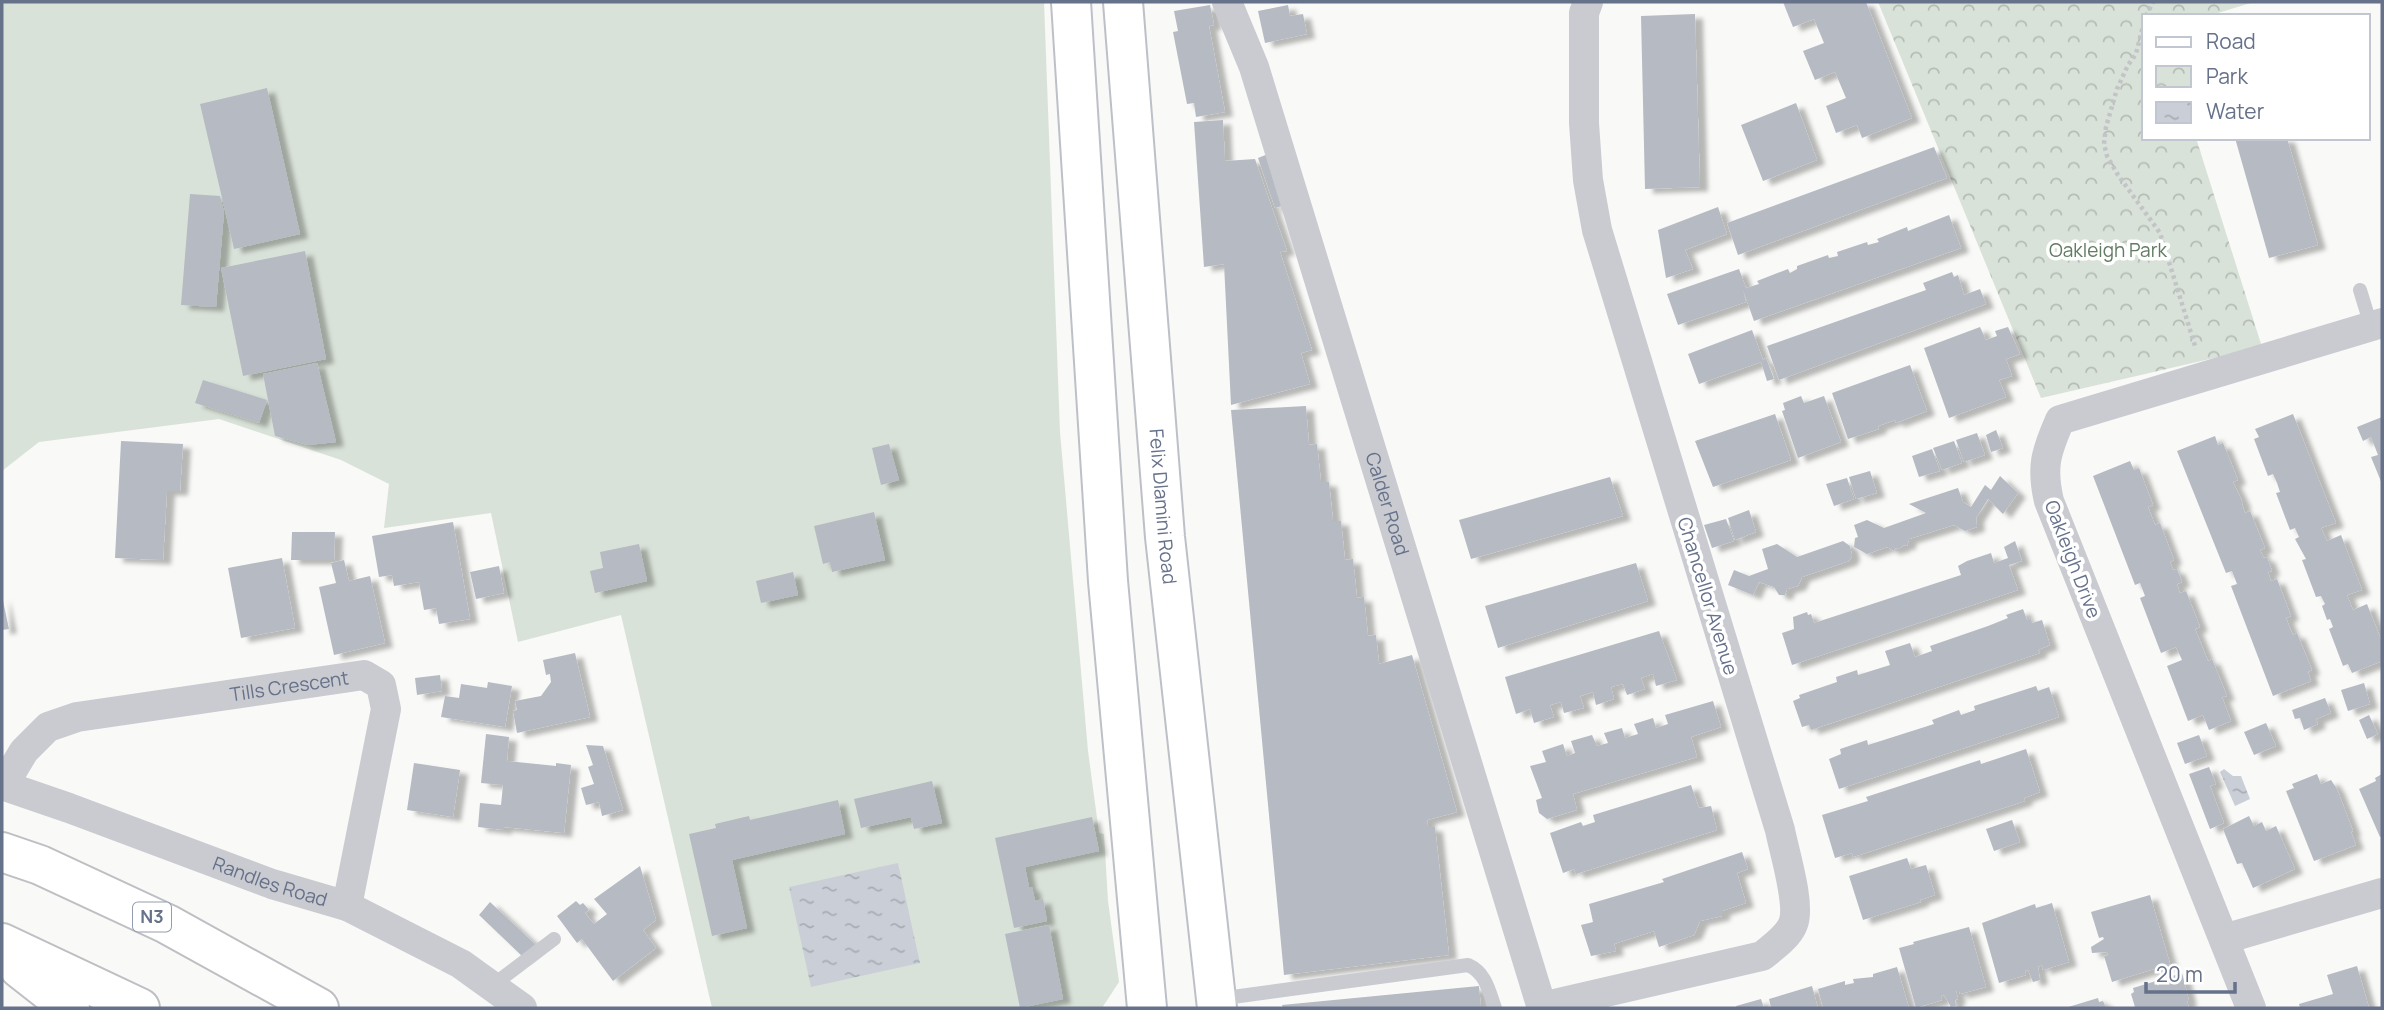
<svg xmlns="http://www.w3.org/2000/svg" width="2384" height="1010" viewBox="0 0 2384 1010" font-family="Manrope,sans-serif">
	<defs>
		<pattern id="park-crowns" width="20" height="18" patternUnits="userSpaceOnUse" patternTransform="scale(1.75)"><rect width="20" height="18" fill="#d9e2d8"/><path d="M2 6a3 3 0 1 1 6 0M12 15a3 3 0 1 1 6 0" fill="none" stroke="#b4bcb5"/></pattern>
		<pattern id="water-ripples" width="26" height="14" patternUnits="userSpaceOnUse" patternTransform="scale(1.75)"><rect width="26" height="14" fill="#cacfd7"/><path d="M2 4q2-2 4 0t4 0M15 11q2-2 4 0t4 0" fill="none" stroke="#a8acb4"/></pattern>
		<filter id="shadow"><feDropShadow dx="8" dy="4.5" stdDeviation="2" flood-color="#0004"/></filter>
	</defs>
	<rect width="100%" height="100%" fill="#f9f9f7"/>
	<!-- park -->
	<path fill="url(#park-crowns)" d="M1878,2H2254L2208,16H2144V138H2196L2262,347L2041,398Z"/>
	<!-- pitch -->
	<path fill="#d9e2d8" d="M2,2H1044L1060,432L1088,751L1099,833L1104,834L1108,901L1119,982L1102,1008H712L621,615L518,642L491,513L384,528L389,484L341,460L219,419L39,442L2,471Z"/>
	<!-- water -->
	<path fill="url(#water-ripples)" d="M2224,769L2233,776H2241L2250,799L2235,806L2220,772Z
		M898,863L920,963L811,987L789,887Z"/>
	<!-- building -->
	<path fill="#b6bac3" filter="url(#shadow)" d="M1783,2H1866L1912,118L1862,138L1857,125L1836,133L1826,106L1846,98L1835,72L1815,80L1803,51L1824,43L1814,19L1793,27Z
		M1210,5L1214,25L1209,26L1225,112L1196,117L1194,103L1187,104L1173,32L1178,31L1174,11Z
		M1288,5L1290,16L1303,14L1307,34L1265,43L1258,11Z
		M1695,14L1700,187L1645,189L1641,16Z
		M267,88L300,234L234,249L200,104Z
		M1796,103L1817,160L1763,181L1741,125Z
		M1223,120L1225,161L1255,159L1287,251L1280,252L1312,350L1301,353L1310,384L1231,405L1224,264L1204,267L1194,122Z
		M2235,138H2287L2318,245L2269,258Z
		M1934,147L1947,178L1738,255L1727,223Z
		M1268,154L1285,205L1275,208L1258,158Z
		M190,194L220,196L224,212L216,307L181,305Z
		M1718,207L1727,234L1685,250L1693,269L1666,278L1658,230Z
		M1949,215L1961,248L1754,321L1743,290L1746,302L1678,325L1667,294L1739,269L1746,288L1759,284L1757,281L1788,269L1790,273L1797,269V266L1828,255L1829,258L1838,256L1837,252L1867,242L1868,245L1879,242L1877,239L1907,227L1908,231Z
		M305,251L326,359L243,376L221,268Z
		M1952,272L1954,277L1958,275L1964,295L1980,289L1986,304L1779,380L1767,346L1926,290L1923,283Z
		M1980,327L1986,340L1997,336L1995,331L2008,327L2020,354L2006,359L2012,376L1999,380L2006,397L1949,418L1924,348Z
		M1752,330L1763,360L1766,358L1774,379L1767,381L1761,362L1699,384L1688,354Z
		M317,363L336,442L308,445L275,436L263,374Z
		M1910,365L1927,411L1896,423L1895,420L1878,426L1879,429L1848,439L1832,393Z
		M203,380L267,400L259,423L195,403Z
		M1801,396L1804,403L1824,396L1841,442L1798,458L1782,411L1785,410L1783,403Z
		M1306,406L1309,445L1317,444L1321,482H1329L1333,521H1341L1345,560L1353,559L1357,598L1364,597L1368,636L1376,635L1379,664L1412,655L1457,812L1427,820L1428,827H1435L1449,955L1284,975L1231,410Z
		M1775,414L1791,460L1713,487L1695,441Z
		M2293,414L2336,523L2321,528L2327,541L2341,535L2362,590L2347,595L2353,610L2367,604L2382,642V661L2352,673L2348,664L2343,666L2329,629L2333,627L2330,619L2327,620L2322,606L2325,604L2321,596L2316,597L2302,560L2306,559L2295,539L2299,537L2295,528L2290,530L2276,493L2280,492L2277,483L2273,474L2268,476L2254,439L2259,437L2255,429Z
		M2382,417V484L2371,457L2378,455L2371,437L2363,441L2357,427Z
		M1996,430L2003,448L1991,452L1986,435Z
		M1977,433L1985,455L1964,462L1956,440Z
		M2215,436L2218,445L2223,443L2238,480L2233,482L2243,503L2242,504L2245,513L2250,511L2265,548L2260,550L2264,558L2267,557L2272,571L2268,572L2271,581L2277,579L2291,616L2286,618L2289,626L2293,635L2297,633L2312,670L2308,672L2311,681L2273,696L2231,586L2237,584L2232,571L2226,573L2177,451Z
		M121,441L183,444L180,491H167L163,560L115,558Z
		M1954,441L1962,463L1942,470L1933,448Z
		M889,444L899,480L881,485L872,448Z
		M1932,449L1940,471L1919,477L1912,456Z
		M2130,461L2134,470L2139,468L2153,505L2148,507L2155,525L2160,523L2174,560L2170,562L2173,570L2177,569L2182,582L2177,584L2180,593L2186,591L2200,627L2195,629L2208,661L2212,659L2227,696L2222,697L2231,721L2209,730L2203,715L2188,721L2167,666L2182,660L2176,647L2161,653L2140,598L2145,596L2140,583L2135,585L2093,476Z
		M1870,471L1877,493L1856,499L1849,477Z
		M2000,476L2018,493L2003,514L1988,499L1976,518L1977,527L1965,531L1954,525L1909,539L1907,546L1904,545L1899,549L1895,548L1894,551L1887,547L1867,554L1854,547L1855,538L1858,537L1854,525L1867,520L1884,528L1926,513L1909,504L1958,488L1963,502L1971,507L1985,485L1991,490Z
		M1610,477L1623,516L1471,559L1459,520Z
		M1847,478L1854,499L1834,506L1826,484Z
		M1749,510L1756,532L1735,540L1728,518Z
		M874,512L885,560L832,572L830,562L823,564L814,526Z
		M1726,519L1734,541L1712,548L1704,525Z
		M453,522L470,619L439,624L436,608L424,610L419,582L394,586L392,575L379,577L372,536Z
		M292,532H335L334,560H291Z
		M1843,541L1850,546L1852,556L1849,561L1802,577L1798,586L1787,589L1785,595H1779L1774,587L1759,582L1753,595L1728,585L1734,570L1749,576L1768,569L1762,549L1777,544L1797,557Z
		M2015,541L2022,561L2009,565L2018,590L1792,665L1782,633L1794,629L1793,617L1807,612L1808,615L1811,614L1814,623L1961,575L1958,566L1967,561L1991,553L1994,563L2008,558L2004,547Z
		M639,544L647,581L595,593L590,571L603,568L600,552Z
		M282,558L295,628L241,638L228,568Z
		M344,560L349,581L370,576L385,643L334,655L319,587L336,583L331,563Z
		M1636,563L1648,601L1498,648L1485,606Z
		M499,566L504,593L476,599L470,572Z
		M793,572L798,595L761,603L756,581Z
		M2,596L9,629L2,630Z
		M2023,609L2027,620L2031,618L2032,623L2042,620L2050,645L2038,650L2040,653L1811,730L1809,725L1802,727L1793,701L1800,698L1799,695L1837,682L1836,677L1857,670L1858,675L1890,665L1885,651L1910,643L1915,657L1932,651L1930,646L1988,626L2008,618L2006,615Z
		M1659,631L1677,680L1656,686L1653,674L1641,678L1645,689L1627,695L1623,684L1611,687L1614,699L1596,705L1593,692L1580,696L1584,708L1564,713L1561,702L1550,705L1554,717L1534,723L1530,709L1516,714L1505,677Z
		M575,653L590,717L517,733L513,711L517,710L515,701L541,696L551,682L550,674L546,675L543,660Z
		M440,675L442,691L417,695L415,678Z
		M488,682L512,686L505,727L441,717L445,696L459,698L461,684L487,688Z
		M2364,683L2370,704L2348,711L2341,690Z
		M2036,686L2038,691L2049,687L2059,717L1839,789L1829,759L1841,754L1840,749L1867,740L1868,745L1934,724L1932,720L1959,710L1961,715L1975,710L1974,706Z
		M2325,698L2331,713L2316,719L2318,724L2304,730L2300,718L2295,719L2292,710Z
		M1713,701L1721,727L1691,737L1697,757L1573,794L1577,810L1547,819L1539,813L1536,800L1542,798L1530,766L1546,762L1542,751L1563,744L1567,756L1575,753L1571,741L1592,735L1597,746L1608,743L1604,733L1622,728L1625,738L1638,734L1634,724L1653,718L1656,728L1668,724L1665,715Z
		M2369,715L2378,734L2367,739L2359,720Z
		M2266,723L2276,746L2254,755L2244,732Z
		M486,734L509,737L507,761L556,766V763L571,765L564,833L504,827V830L478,827L480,803L501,805L503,785L481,783Z
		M2199,735L2207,756L2185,764L2177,743Z
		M586,745L603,746L623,810L602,816L599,802L586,805L581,788L594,784L588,767L593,765Z
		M2026,749L2040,792L2024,798L2025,801L1853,857L1852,853L1835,858L1822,815L1868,801L1866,797L1980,760L1981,764Z
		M414,763L460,770L453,817L407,810Z
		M2209,767L2216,784L2210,786L2224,823L2210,829L2189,774Z
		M2317,774L2321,784L2331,780L2337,789L2353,831L2351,832L2356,845L2314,861L2286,791L2294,788L2292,784Z
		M2382,774V836L2380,837L2359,789L2376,781L2375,778Z
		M932,781L942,823L914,829L911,817L861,828L854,799Z
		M1691,785L1699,808L1711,806L1717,830L1576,874L1574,869L1563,873L1550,833L1581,822L1583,826L1595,822L1593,815Z
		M838,800L845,834L732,860L747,928L712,936L689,834L716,828L715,824L749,816L750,820Z
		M2249,816L2254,826L2262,822L2266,831L2276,826L2295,869L2253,888L2242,863L2237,864L2223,829Z
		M1092,817L1099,851L1025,867L1029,887H1032L1035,901L1043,899L1047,921L1014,928L995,838Z
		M2012,820L2020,842L1994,851L1986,829Z
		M1742,852L1748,869L1737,873L1746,903L1722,911V916L1700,921L1694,935L1659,947L1654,931L1614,944L1616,951L1591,956L1581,925L1593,922L1589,904L1664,882L1662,879Z
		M1907,858L1911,869L1926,865L1935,895L1920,900L1921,902L1863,920L1849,876Z
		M640,866L656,920L643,930L656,948L613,981L582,939L577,943L557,916L576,901L580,905L583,903L589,910L585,913L594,924L607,914L594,899Z
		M2150,895L2170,964L2112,982L2104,956L2108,955L2107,952L2092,953L2091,947L2104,939L2103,937L2099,938L2091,912Z
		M490,902L535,944L523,957L479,915Z
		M2052,903L2069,962L2043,970L2042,965L2038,967L2040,980L2033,982L2028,970L2025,971L2026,975L1999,983L1982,923L2035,904L2036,908Z
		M1049,925L1063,999L1020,1008L1005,934Z
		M1969,927L1986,987L1960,994L1959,991H1956L1958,999L1955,1000L1956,1006L1951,1007L1944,995L1941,996L1942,1000L1916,1008L1899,948L1914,944L1913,942Z
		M2357,966L2369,1008H2300L2299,1004L2333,994L2327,975Z
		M1897,967L1909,1008H1823L1818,989L1845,981V985L1854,983L1853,979L1873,977V974Z
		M2182,973L2189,1001H2187L2189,1008L2135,1007L2131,994L2134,992L2133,988Z
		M1479,986L1481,1008H1283L1282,1005Z
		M1812,986L1818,1008H1771L1769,999Z
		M2098,998L2099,1002L2103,1001L2106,1008H2065Z
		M1761,999L1764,1008H1737L1736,1006Z"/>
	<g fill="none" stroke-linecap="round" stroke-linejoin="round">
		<!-- secondary casing -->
		<g stroke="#bdc0c7" stroke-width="42">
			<g id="secondary">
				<path d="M1071,2L1108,581L1147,1008"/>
				<path id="s4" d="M1123,2L1165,537L1217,1008"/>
			</g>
		</g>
		<!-- highway casing -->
		<g stroke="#bdbfc3" stroke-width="42">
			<path id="highway" d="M2,852L40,865L167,924L319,1008
				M2,943L140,1008
				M19,968L70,1008"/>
		</g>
		<!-- path -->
		<path stroke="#c2c4c7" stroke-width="4.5" stroke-dasharray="3.5 3.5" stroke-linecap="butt" d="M2146,16L2153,2
			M2144,22L2136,54L2128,65L2117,89L2106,127L2104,144L2107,156L2118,175L2160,233L2196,349"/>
		<!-- lane -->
		<path stroke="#c9cbd0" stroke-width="14" d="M2360,290L2371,326
			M493,985L554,939
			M1218,999L1468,965C1486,973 1489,991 1495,1008"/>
		<!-- street -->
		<g stroke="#c9cbd0" stroke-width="30">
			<path id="s1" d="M1227,2L1254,67L1542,1008"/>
			<path id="s2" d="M2,785L69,808L272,884L347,906L461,964L522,1008"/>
			<path id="s3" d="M3,786L24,751L48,727L77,717L364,675L381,685L386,709L347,906"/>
			<path d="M2224,939L2382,893"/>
			<path d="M1541,1007L1762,956C1772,948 1788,937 1793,924C1801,905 1784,851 1780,830L1597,230L1588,180L1584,123V13L1588,2"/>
			<path d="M2251,1008L2049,501C2041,467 2046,452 2060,420L2382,323"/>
		</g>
		<!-- secondary -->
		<use href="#secondary" stroke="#fff" stroke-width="38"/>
		<!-- highway -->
		<use href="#highway" stroke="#fff" stroke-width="38"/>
	</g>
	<g text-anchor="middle" stroke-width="7" stroke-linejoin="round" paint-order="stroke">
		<!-- shield labels -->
		<rect fill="#fff" stroke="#949cad" stroke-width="2" x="133" y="902.5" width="38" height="29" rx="5"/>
		<g font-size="18" font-weight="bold" fill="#66718a">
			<text x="152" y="923">N3</text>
		</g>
		<!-- park labels -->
		<g font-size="19" fill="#627b63" stroke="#fff">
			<text x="2108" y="257">Oakleigh Park</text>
		</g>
		<!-- street labels -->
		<g font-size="19" fill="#66718a" stroke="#fff">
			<text dy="7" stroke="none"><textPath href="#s1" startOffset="527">Calder Road</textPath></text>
			<text dy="7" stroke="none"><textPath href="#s4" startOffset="506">Felix Dlamini Road</textPath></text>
			<text transform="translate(2073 559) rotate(69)" y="7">Oakleigh Drive</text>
			<text transform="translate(1708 596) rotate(73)" y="7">Chancellor Avenue</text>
			<text dy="7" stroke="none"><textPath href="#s3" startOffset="320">Tills Crescent</textPath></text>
			<text dy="7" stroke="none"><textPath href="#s2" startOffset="285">Randles Road</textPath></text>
		</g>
	</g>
	<!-- border -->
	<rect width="2384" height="1010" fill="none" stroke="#66718a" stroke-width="7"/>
	<!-- legend -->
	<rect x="2142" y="14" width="228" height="126" fill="#ffffff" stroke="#c2c6d0" stroke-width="2"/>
	<rect x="2156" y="37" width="35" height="10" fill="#ffffff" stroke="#c2c6d0" stroke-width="2"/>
	<text x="2206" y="49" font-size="21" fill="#66718a">Road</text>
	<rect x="2156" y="66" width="35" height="21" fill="url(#park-crowns)" stroke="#c2c6d0" stroke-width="2"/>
	<text x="2206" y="84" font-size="21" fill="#66718a">Park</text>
	<rect x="2156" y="102" width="35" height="21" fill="url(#water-ripples)" stroke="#c2c6d0" stroke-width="2"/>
	<text x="2206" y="119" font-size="21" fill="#66718a">Water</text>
	<!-- scale -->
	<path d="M2146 982v10h89v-10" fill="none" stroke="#66718a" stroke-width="3.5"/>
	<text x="2156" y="982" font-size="21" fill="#66718a" stroke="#ffffff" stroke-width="5" paint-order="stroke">20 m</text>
</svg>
